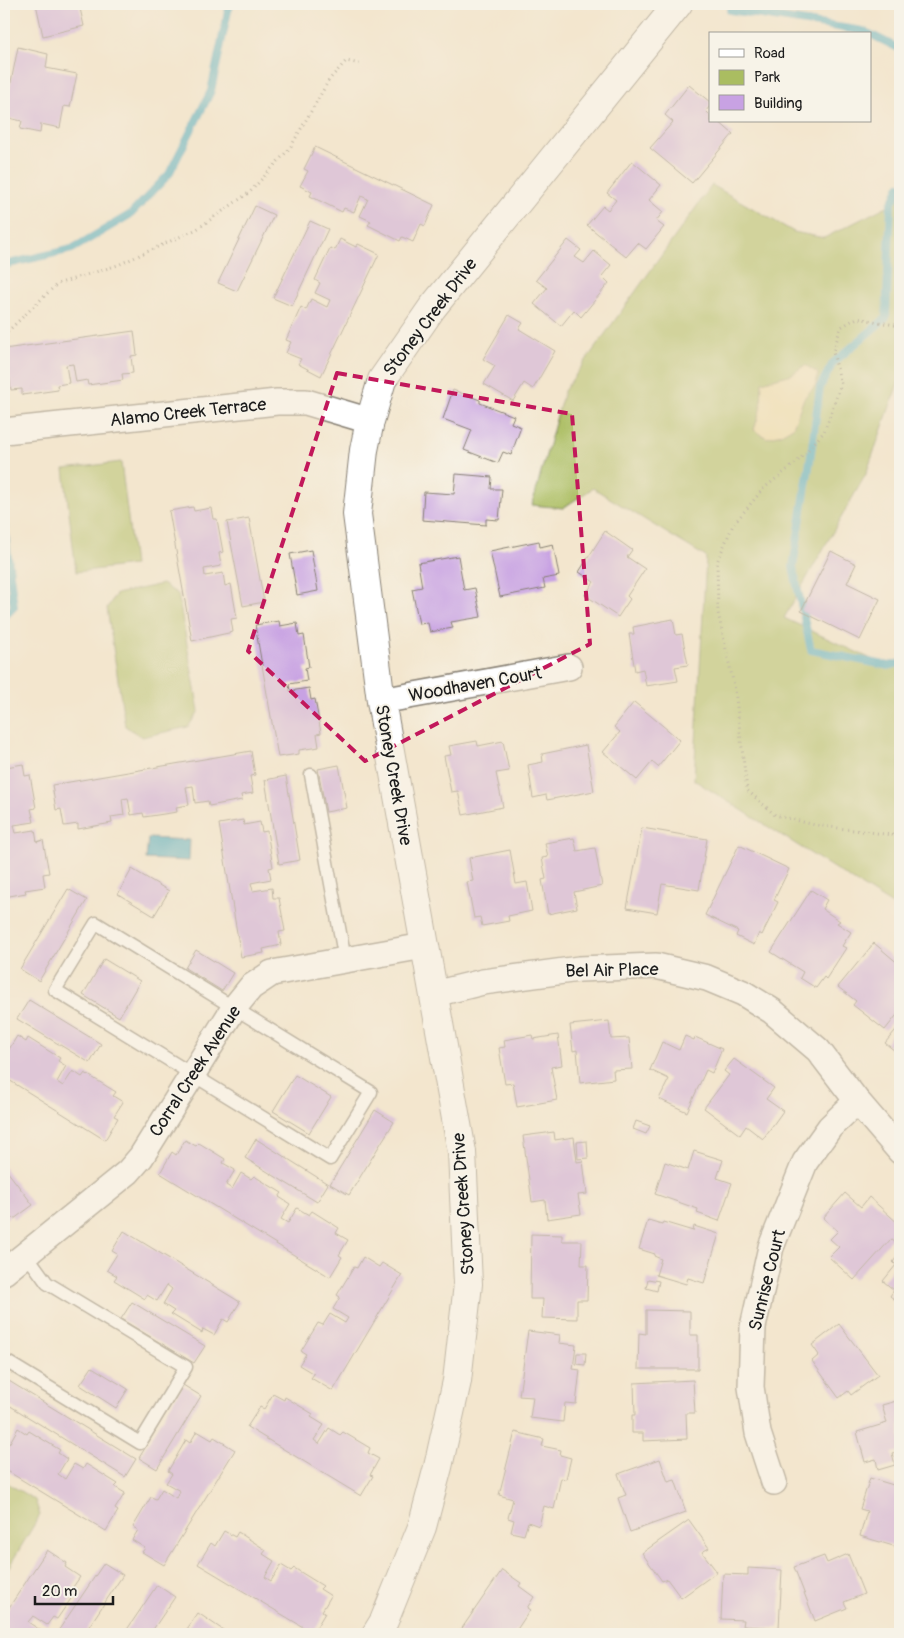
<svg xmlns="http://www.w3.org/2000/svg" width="904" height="1638" viewBox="0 0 904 1638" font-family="Pangolin,sans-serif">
	<rect width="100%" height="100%" fill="#f7f3e8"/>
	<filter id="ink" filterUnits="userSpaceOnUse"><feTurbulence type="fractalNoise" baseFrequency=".02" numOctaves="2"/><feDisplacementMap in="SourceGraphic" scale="10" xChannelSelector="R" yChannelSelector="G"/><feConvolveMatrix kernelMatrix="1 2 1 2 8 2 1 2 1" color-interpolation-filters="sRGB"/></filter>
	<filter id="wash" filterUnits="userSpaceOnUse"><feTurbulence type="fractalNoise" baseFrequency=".0096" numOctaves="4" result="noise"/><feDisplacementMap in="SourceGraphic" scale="20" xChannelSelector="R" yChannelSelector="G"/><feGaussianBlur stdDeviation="1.12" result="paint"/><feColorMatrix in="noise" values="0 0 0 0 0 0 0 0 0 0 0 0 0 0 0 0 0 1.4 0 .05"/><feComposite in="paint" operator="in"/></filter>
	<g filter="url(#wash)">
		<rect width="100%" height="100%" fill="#f3e6ce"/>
		<!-- green -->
		<path fill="#aabd61" stroke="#636c3e" d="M712,185L794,232L824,238L891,204L900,186V378L866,474L784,618L884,665L900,660V910L694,780L706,557L593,488L563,508L532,505L564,391Z
			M121,462L134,565L76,572L64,469Z
			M162,584L178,594L199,711L188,727L142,737L125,726L107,608L116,594Z
			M4,1481L35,1500L40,1515L4,1575Z"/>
		<!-- sand -->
		<path fill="#eeda9e" stroke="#857b5d" d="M805,365L818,373L816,385L804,398L793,427L781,434L767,438L754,430L761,407L762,382L792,374Z"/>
		<!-- water -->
		<path fill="#42a8c2" stroke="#2f626f" d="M148,838L190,840L189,861L146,859Z"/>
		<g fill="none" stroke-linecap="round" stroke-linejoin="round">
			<!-- stream -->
			<path stroke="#42a8c2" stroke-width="8" d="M730,10L863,31L869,34
				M870,34L900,49
				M900,186L891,205L886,318L833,363L820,387L810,461L793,567L811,650L889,666L900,663
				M4,265L72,249L131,214L169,174L211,91L228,11L231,4
				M4,524L14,607L4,617"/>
		</g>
		<g id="blocks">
			<!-- building -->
			<path fill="#c8a2e3" d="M36,4H79L84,26L43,36Z
				M18,47L48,54L46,68L77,74L70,107L64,106L60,128L41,124L40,133L20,129L22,121L4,117Z
				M689,85L710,102V106L706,111L710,115V121H718L733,134L692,183L650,148L673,122L665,115Z
				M315,147L434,205L425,226L421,224L413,242L402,237L400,241L368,225L371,221L360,216L368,199L361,196L354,212L344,208L342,212L310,196L312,192L300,186L308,171L304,169Z
				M632,161L661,185L649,200L663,212L656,221L664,227L646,249L638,243L626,257L587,225L603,206L608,210L616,200L607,193Z
				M255,206L274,215L237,291L218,283Z
				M310,221L328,229L292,306L273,298Z
				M340,239L356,247L358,244L379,254L321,376L298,364L301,359L286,353L291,342L286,340L301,307L306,310L311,299L327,307L330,300L315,293L320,283L315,280L330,248L335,250Z
				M568,240L581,250L575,257L584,263L594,251L611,265L602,276L609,283L581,317L574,310L561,326L534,304L547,288L536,280Z
				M509,315L523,323L519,329L555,351L533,389L524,383L513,401L484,384L495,366L483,359Z
				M134,331L137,355L131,356L133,373L122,374L123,380L88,385L87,380L76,382L73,364L66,365L69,383L57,385L58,390L22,395V389L11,390L9,373H4V349Z
				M453,390L480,400V403L514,416L511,423L521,427L511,455L503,452L498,463L464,450L472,430L443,419Z
				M456,474L492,477L491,489H502L499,520L486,519V525L422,520L424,492L454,494Z
				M193,507L194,511L211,508L213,519H217L223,552L219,553L221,566L204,569L205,576L223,573L225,586L231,584L237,618L231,619L233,632L192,641L169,511Z
				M249,518L264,602L243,606L227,522Z
				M605,531L632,550L627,557L645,569L627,596L630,599L618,617L585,595L594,582L579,572Z
				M539,541L540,547L553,544L559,576L543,579L545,588L500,597L490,551Z
				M311,550L318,591L297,595L290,554Z
				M831,551L856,564L847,583L880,599L860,640L801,611Z
				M458,556L464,590L475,588L481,617L451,622L453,628L430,632L428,623L419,624L412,589L422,587L418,563Z
				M673,619L676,635L682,634L688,665L675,667L678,681L646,686L643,669L635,671L629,634H634L633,627Z
				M279,621L280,626L297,623L299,636L304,635L309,667L305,668L307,681L289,684L290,691L309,688L311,700L315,699L321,733L317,734L319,747L299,750V754L278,757L255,625Z
				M634,702L680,740L658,767L652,762L637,780L603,752L620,732L614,727Z
				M477,741L478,746L503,741L509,771L496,773L503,807L463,815L458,791L451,792L444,756L451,755L449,746Z
				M586,745L594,791L547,800L546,795L533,798L528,765L543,762L542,754Z
				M251,751L255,775L250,776L253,793L241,795L242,800L209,806L208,801L195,803L193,786L186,787L189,805L176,807L177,812L144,817L143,813L131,815L128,798L122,799L124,815L111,817L112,823L78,829V824L64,826L61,809L56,810L52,785Z
				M4,762H6V767L23,764L25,776L30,775L36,808L31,809L34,822L14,825L16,833L35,830L37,842L43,840L49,873L43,874L45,887L25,890L26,893L4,897Z
				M339,765L347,808L326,812L318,769Z
				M286,776L300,860L279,864L265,780Z
				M243,820L244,825L260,822L262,832L267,831L273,867L269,868L271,879L251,883L253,891L272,888L273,898H279L285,931L279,932L281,945L263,949L264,953L241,957L219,824Z
				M642,828L707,839L699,890L662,884L657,913L627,908Z
				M574,838L577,851L595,848L602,886L574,892L577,908L548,914L542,880L546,879L542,858L548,857L545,843Z
				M739,845L789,869L774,900L778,902L762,935L759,933L754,945L736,936L738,931L705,915Z
				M510,850L516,884L527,882L532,911L508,916L509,921L482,926L480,917L474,918L467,882L473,881L469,858Z
				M132,869L169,891L154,916L118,894Z
				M68,889L87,900L39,981L20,969Z
				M811,890L827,900L822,909L840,921L837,923L851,932L842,946L846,948L826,979L824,977L816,988L800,978L803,972L771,952Z
				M874,943L900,965V1011L885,1030L853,1005L856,1001L838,987Z
				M196,950L233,973L222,991L185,968Z
				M104,959L140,981L119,1017L83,995Z
				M29,1000L101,1044L90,1063L17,1019Z
				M609,1021L611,1039L629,1038L632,1069L613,1070L614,1079L580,1083L577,1050L573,1051L570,1025Z
				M900,1025V1055L885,1043Z
				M532,1035L533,1039L558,1035L562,1065L551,1067L557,1100L517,1107L513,1083L505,1084L499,1048L505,1047L504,1040Z
				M17,1036L26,1042L28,1038L60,1058L58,1061L66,1066L57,1082L63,1086L73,1071L82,1077L85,1073L116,1092L113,1096L123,1102L114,1116L118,1118L105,1140L4,1077V1049L8,1051Z
				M685,1036L694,1040L695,1037L722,1049L712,1073L706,1070L687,1112L659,1099L669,1079L650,1070L662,1042L679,1050Z
				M734,1059L774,1088L766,1099L783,1111L763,1139L746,1126L740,1135L704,1108L729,1075L724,1071Z
				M295,1075L331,1097L309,1133L273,1111Z
				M375,1110L394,1122L349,1195L330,1184Z
				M636,1121L650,1126L646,1134L633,1129Z
				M554,1132L555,1140L574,1137L577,1162L583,1161L587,1194L578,1195L581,1214L547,1219L545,1200L532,1202L523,1136Z
				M256,1139L328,1184L317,1202L245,1158Z
				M185,1140L196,1146L199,1143L225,1159L223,1163L235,1170L226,1185L232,1189L241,1173L251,1179L254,1176L282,1193L279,1197L290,1204L281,1219L288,1223L297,1208L309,1215L312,1211L339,1228L336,1233L348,1240L339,1255L342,1257L330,1277L160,1173L172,1152L176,1155Z
				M587,1141L588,1158L578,1159L577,1142Z
				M694,1151L723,1160L717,1178L732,1183L719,1221L697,1213L698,1209L655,1194L665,1162L688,1170Z
				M4,1167L33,1205L14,1219L11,1215L4,1220Z
				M845,1193L861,1207L869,1197L900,1225V1237L896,1243L891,1239L854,1280L829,1257L839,1247L830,1239L838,1231L823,1218Z
				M648,1220L662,1224L663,1222L693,1231L694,1226L719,1234L704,1283L688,1278L686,1284L656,1275L661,1259L654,1256L655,1254L639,1249Z
				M124,1231L240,1302L228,1322L223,1319L214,1335L203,1329L202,1333L171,1314L174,1311L163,1304L172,1289L167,1285L157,1301L147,1295L145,1299L114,1280L117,1276L107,1270L117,1254L112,1251Z
				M531,1234L562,1235V1241H582L581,1265H588L587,1300H577V1319L542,1318L543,1299H530Z
				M900,1253V1304L890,1296L894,1290L883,1281L896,1265L893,1262Z
				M363,1257L379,1267L382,1263L402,1275L333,1391L311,1378L314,1374L299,1365L306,1354L301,1351L318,1323L323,1325L330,1314L345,1323L348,1318L333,1309L340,1297L337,1295L354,1267L357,1268Z
				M648,1279L659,1281L657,1291L646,1288Z
				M132,1302L205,1346L194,1363L121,1319Z
				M646,1310L690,1311V1335H698V1369H638L639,1333L646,1334Z
				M839,1324L878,1375L851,1395L848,1391L839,1398L812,1361L819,1355L812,1345Z
				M528,1331L560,1335L559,1343L576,1345L573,1369L580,1370L576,1404L565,1403L563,1422L530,1418L533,1397L519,1396Z
				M577,1353H586L585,1365L576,1364Z
				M92,1367L128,1389L116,1408L80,1385Z
				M4,1378L136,1459L125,1477L4,1402Z
				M693,1380L695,1413H686L687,1439L643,1441V1433H632V1415H635L634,1383Z
				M183,1385L201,1396L157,1469L139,1458Z
				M273,1394L284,1400L285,1397L313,1414L311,1417L324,1425L314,1440L319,1444L329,1428L340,1435L343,1432L370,1448L368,1453L379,1459L370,1475L373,1476L361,1496L247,1427L260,1407L264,1409Z
				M900,1400V1451L892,1453L895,1465L878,1470L876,1459L865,1462L857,1432L887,1423L882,1405Z
				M18,1428L27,1434L29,1431L60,1450L58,1453L67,1459L58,1474L65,1479L74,1464L83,1469L86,1464L118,1484L115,1487L125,1493L115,1509L118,1511L106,1531L4,1469V1441L9,1444Z
				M197,1431L212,1440L214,1437L235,1450L164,1565L142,1552L145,1548L132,1540L138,1530L133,1527L151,1497L156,1499L162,1489L176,1498L180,1491L166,1483L172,1474L168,1471L186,1440L190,1443Z
				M515,1432L544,1439L542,1446L561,1450L560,1455L571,1458L566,1479L561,1478L554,1509L544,1506L539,1526L528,1522L524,1535L511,1532L514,1520L508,1518L513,1499L499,1495Z
				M660,1459L668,1482L675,1480L686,1512L630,1532L618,1498L626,1495L618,1474Z
				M870,1478L900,1487V1548L860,1536L867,1511L860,1509Z
				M689,1520L709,1548L702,1552L717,1572L681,1598L667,1579L662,1581L642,1553Z
				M224,1531L235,1537L238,1532L266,1550L263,1554L274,1561L265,1577L271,1581L281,1565L291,1571L294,1568L323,1586L320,1589L331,1596L322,1611L325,1613L313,1633L198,1564L211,1543L215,1546Z
				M47,1550L67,1563L65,1567L80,1577L73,1587L77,1590L57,1619L53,1617L47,1625L33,1616L28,1622L43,1632L42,1634H4V1615Z
				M848,1554L864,1594L844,1602L847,1608L815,1621L794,1567L824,1556L827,1563Z
				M104,1563L123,1575L84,1634H56Z
				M748,1568L782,1570L779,1628L743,1626L744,1620L721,1619L723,1574L748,1575Z
				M502,1570L521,1583L519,1586L534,1597L527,1608L530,1610L514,1634H458Z
				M157,1585L175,1597L150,1634H124Z
				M198,1613L229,1634H194L187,1629Z
				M579,1628L588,1634H575Z"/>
		</g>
	</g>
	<g filter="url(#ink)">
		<use href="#blocks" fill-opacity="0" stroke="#888175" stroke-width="1"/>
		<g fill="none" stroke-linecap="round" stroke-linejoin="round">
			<!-- lane casing -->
			<g stroke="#888175" stroke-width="15">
				<path id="lane" d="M311,775L345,960
					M96,923L371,1092L330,1159L55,990Z
					M4,1360L140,1443L186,1367L47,1283L26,1254"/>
			</g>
			<!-- street casing -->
			<g stroke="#888175" stroke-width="28">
				<path id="street" d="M4,431L277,402H306L370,421
					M381,701L569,667
					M434,994L483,982L579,969L656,966L707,978L743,993L772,1011L818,1050L857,1101L900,1151
					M4,1272L128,1172L141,1157L234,1008L251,987L272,973L424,946
					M774,1482L758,1433L751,1387L753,1327L771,1247L805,1162L830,1127L857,1101"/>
			</g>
			<!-- secondary casing -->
			<g stroke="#888175" stroke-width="30">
				<path id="secondary" d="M376,1634L384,1621L422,1527L438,1467L457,1381L468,1284L462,1152L381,701L357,514L364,450L370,421L382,380L432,308L678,4"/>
			</g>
			<!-- path -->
			<path stroke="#888175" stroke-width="3" stroke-dasharray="1 4" stroke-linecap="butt" d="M900,324L895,325L857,318L841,327L833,352L841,384L824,432L798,461L763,489L733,525L717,562L718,613L735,690L747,790L775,815L815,825L900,836
				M4,335L57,284L118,265L197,229L250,192L290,148L329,80L346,61L360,64"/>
			<!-- lane -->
			<use href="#lane" stroke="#fff" stroke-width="12"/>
			<!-- street -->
			<use href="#street" stroke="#fff" stroke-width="25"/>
			<!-- secondary -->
			<use href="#secondary" stroke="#fff" stroke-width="28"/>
		</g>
	</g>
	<!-- marked area -->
	<path d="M0 0H904V1638H0ZM337,373L572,414L590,644L365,761L248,651Z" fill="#f3e6ce" fill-opacity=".55" fill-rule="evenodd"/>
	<path fill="none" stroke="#c2185b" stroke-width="4" stroke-dasharray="10 6" stroke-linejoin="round" d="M337,373L572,414L590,644L365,761L248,651Z"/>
	<g text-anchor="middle" stroke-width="4" stroke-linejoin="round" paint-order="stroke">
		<!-- street labels -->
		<g font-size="18" fill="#1c1c1c" stroke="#f7f3e8">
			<text transform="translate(430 317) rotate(-53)" y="6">Stoney Creek Drive</text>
			<text transform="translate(188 412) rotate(-6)" y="6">Alamo Creek Terrace</text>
			<text transform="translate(475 684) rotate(-10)" y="6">Woodhaven Court</text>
			<text transform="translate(394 775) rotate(80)" y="6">Stoney Creek Drive</text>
			<text transform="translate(612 970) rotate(-1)" y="6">Bel Air Place</text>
			<text transform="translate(195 1071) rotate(-57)" y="6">Corral Creek Avenue</text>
			<text transform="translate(463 1204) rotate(-94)" y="6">Stoney Creek Drive</text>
			<text transform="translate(767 1280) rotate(-76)" y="6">Sunrise Court</text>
		</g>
	</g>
	<!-- margin -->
	<rect width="904" height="1638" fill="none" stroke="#f7f3e8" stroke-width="20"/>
	<!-- legend -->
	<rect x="709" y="32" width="162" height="90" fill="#f7f3e8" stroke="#9f9d96"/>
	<rect x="719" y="49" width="25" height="8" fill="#ffffff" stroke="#9f9d96"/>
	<text x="754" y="58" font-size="15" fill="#1c1c1c">Road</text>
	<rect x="719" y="70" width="25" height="15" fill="#aabd61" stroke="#9f9d96"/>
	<text x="754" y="82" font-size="15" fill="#1c1c1c">Park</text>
	<rect x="719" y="95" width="25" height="15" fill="#c8a2e3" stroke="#9f9d96"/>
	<text x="754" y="108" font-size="15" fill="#1c1c1c">Building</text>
	<!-- scale -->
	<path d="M35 1596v8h78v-8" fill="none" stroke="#1c1c1c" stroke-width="2.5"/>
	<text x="42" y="1596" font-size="15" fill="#1c1c1c" stroke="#f7f3e8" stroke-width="4" paint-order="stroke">20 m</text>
</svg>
